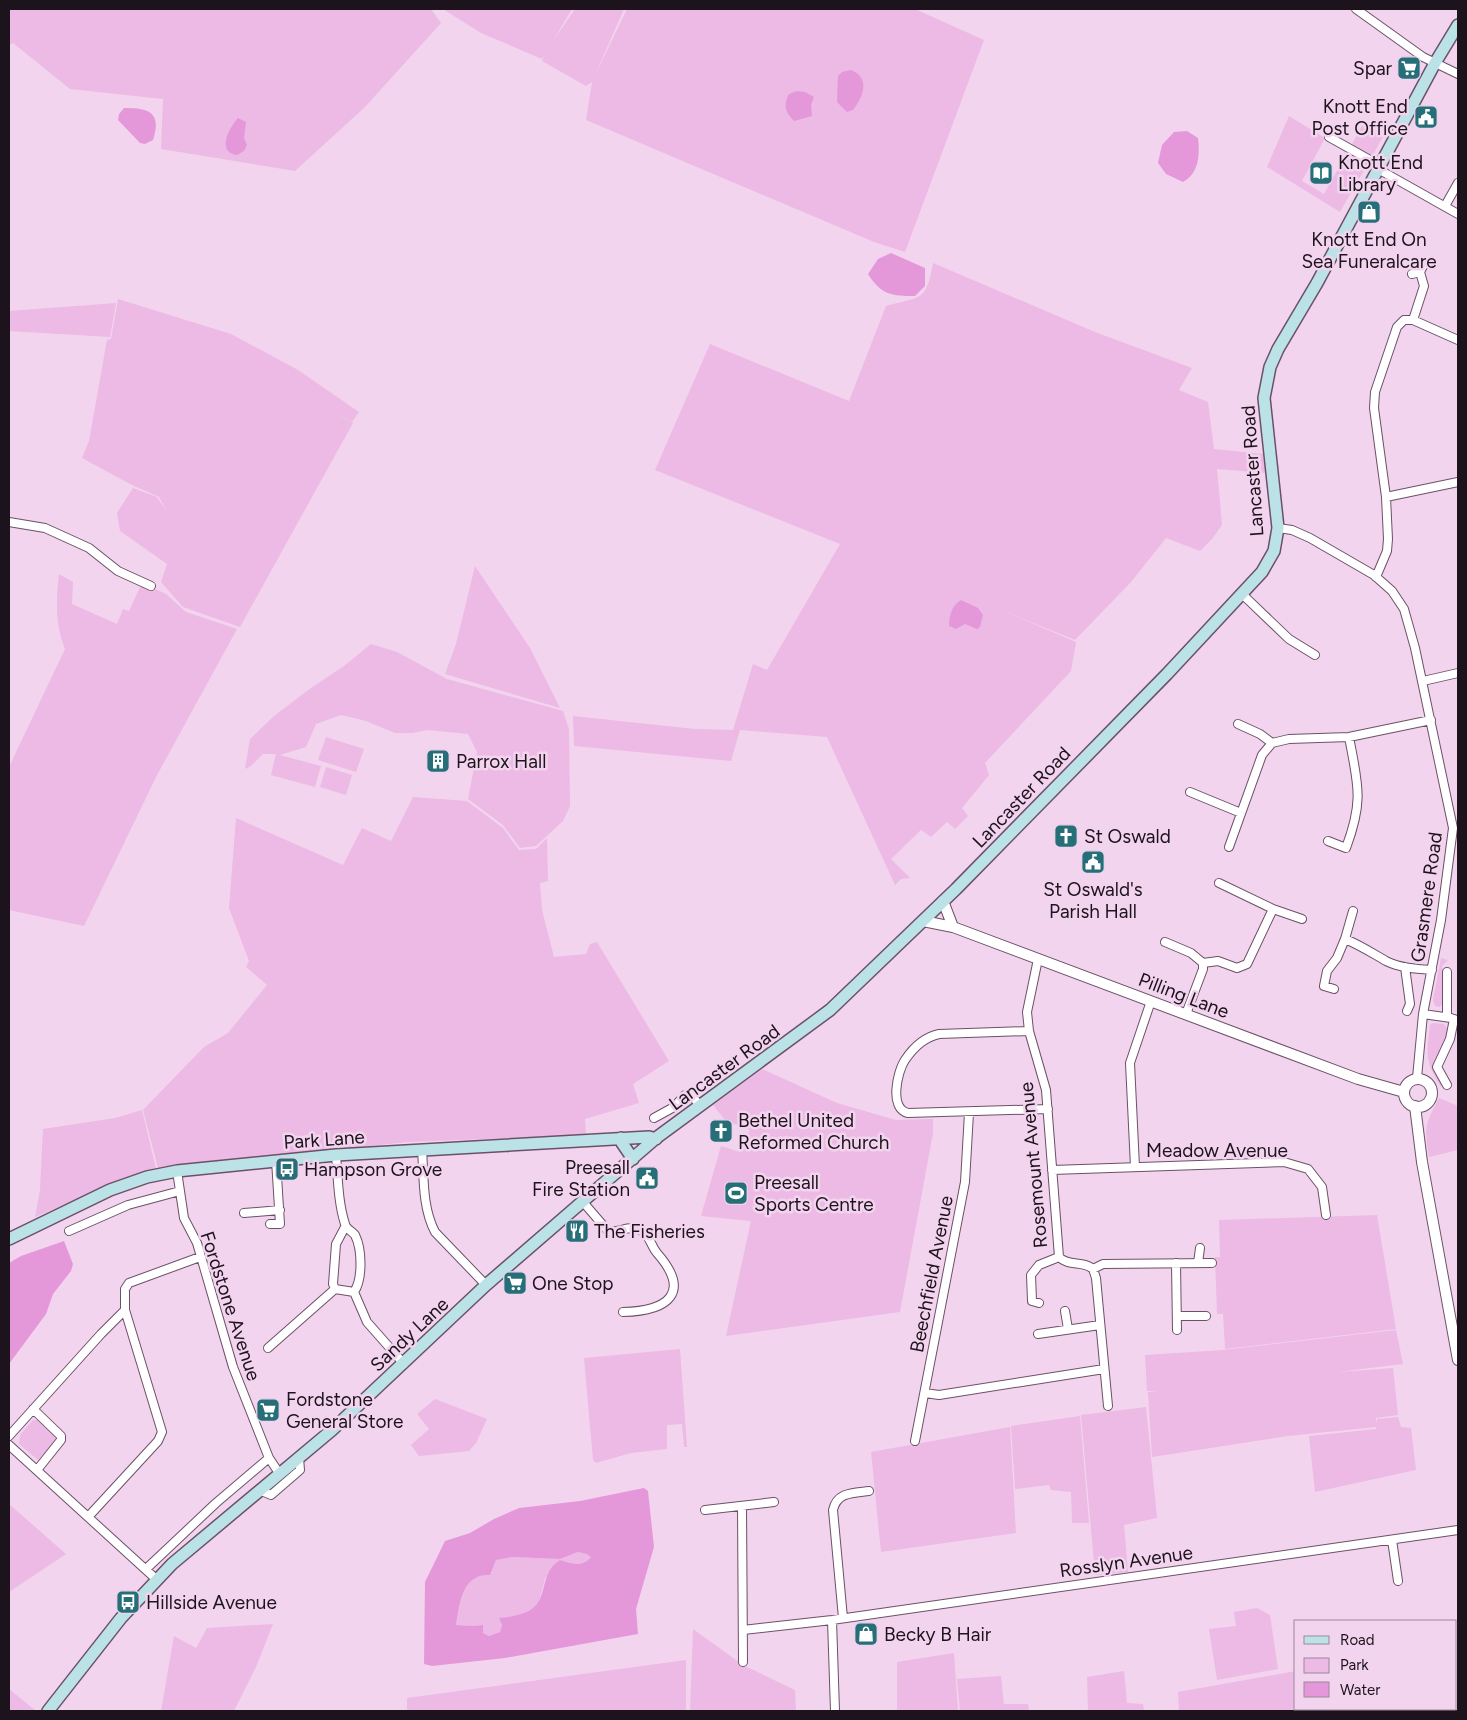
<svg xmlns="http://www.w3.org/2000/svg" width="1467" height="1720" viewBox="0 0 1467 1720" font-family="Figtree,sans-serif">
	<rect width="100%" height="100%" fill="#f3d4ee"/>
	<!-- green -->
	<path fill="#ecbae4" d="M9,9H431L441,23L365,107L295,171L161,149L163,99L70,89L13,43L9,45Z
		M443,9H572L553,41L575,9H624L595,75L627,9H915L984,40L905,252L874,242L586,120L592,82L586,86L542,61L545,55L542,59L481,33Z
		M1289,116L1325,138L1302,181L1324,194L1362,126L1383,137L1340,212L1267,167Z
		M933,263L1095,332L1192,368L1179,390L1208,402L1214,449L1263,454L1266,473L1217,469L1222,525L1212,539L1200,551L1166,538L1131,582L1075,640L1006,612L1076,642L1071,671L985,763L989,775L962,808L968,816L955,829L947,822L931,837L921,830L891,859L910,878L901,879L895,885L827,737L740,730L731,761L574,746L573,716L695,729L733,730L753,664L767,670L840,544L655,470L710,344L849,401L886,306C922,296 926,302 933,263Z
		M118,299L231,334L298,370L359,412L352,422L327,409L353,423L240,627L183,607L161,582L167,564L120,531L117,513L133,488L157,497L167,512L159,497L130,484L82,458L89,441L107,340L111,339Z
		M116,303L110,337L9,331V311Z
		M475,566L530,648L560,708L445,674L456,644Z
		M59,574L73,582L72,604L117,624L123,609L129,611L142,583L166,594L186,612L237,629L156,777L84,926L9,910V767L65,649C55,624 56,601 59,574Z
		M371,644L397,652L447,679L563,711L569,729L570,806L563,821L536,846L520,848L503,825L468,799L477,752L468,734L428,730L412,733H395L366,721L341,715L316,724L306,747L280,755L321,766L315,787L271,775L276,754H263L251,766L245,769L250,739L274,716L311,688L344,666Z
		M326,737L364,749L356,772L318,760Z
		M326,767L352,775L346,795L320,787Z
		M413,797L467,801L503,828L519,850L536,849L547,838L548,881L540,883L542,910L554,957L586,954L590,944L597,942L669,1061L633,1084L639,1103L585,1119L586,1135L408,1142L158,1168L143,1110L204,1047L228,1033L267,985L246,967L249,961L229,908L236,818L343,865L362,828L391,841Z
		M1441,958L1448,960L1442,966L1446,998L1440,1007L1435,1006L1433,1000Z
		M1433,1023L1444,1024L1448,1030L1446,1043L1434,1061L1443,1082L1441,1087C1425,1062 1426,1055 1430,1025Z
		M762,1069L837,1103L896,1120L933,1119V1133L900,1312L726,1336L751,1221L701,1216L721,1146L740,1152L750,1130L725,1120L713,1105Z
		M1439,1098L1458,1106V1150L1429,1157C1424,1126 1425,1125 1439,1098Z
		M142,1110L156,1169L137,1174L35,1217L40,1190L43,1129L115,1118Z
		M1377,1215L1396,1329L1225,1349L1223,1314H1217L1215,1257H1220L1219,1220Z
		M1396,1330L1403,1364L1337,1372L1393,1368L1398,1415L1376,1418V1424L1377,1419L1398,1417L1401,1427L1411,1428L1416,1470L1315,1492L1309,1436L1376,1429V1427L1288,1436L1152,1457L1148,1392L1158,1391H1147L1145,1355L1223,1350Z
		M680,1349L687,1447H684L682,1424L667,1425V1449L631,1453L596,1463L593,1460L584,1358Z
		M435,1399L487,1419L476,1443L469,1451L419,1456L411,1445L429,1429L417,1414Z
		M1146,1407L1157,1518L1124,1525L1128,1572L1095,1575L1081,1415Z
		M1080,1416L1089,1523H1072L1071,1492L1051,1490L1049,1485L1015,1489L1011,1426Z
		M33,1420H39L57,1438L38,1460L19,1444L20,1435Z
		M1010,1427L1016,1533L881,1552L871,1452Z
		M9,1504L66,1554L9,1592Z
		M578,1552L588,1554L591,1557C582,1568 571,1563 560,1560L545,1579L538,1605L530,1612L510,1618H499L502,1625L500,1632L489,1636L483,1633V1625L473,1626L456,1625C461,1604 462,1573 490,1574L496,1560L512,1557L560,1559Z
		M1257,1608L1270,1615L1278,1669L1217,1680L1209,1629L1236,1626L1234,1612Z
		M273,1624L256,1667L234,1711H161L174,1636L196,1648L207,1628Z
		M693,1629L743,1665L795,1690L796,1711H690Z
		M954,1653L958,1711H897V1662Z
		M686,1660V1711H407V1698Z
		M1124,1671L1127,1703L1143,1704L1144,1711H1088L1087,1677Z
		M1296,1671V1709H1384L1385,1711H1179L1178,1692Z
		M1001,1676L1004,1704H1028L1029,1711H960L957,1679Z
		M9,1689L36,1711H9Z"/>
	<!-- water -->
	<path fill="#e498da" fill-rule="evenodd" d="M851,70C871,78 863,97 853,110L847,112L837,102L838,76L842,72Z
		M797,91L805,92L814,97L811,105L812,116L794,121C785,112 783,105 789,94Z
		M124,108C149,108 162,112 153,140L145,144L140,143L118,120L119,114Z
		M238,118L246,122L244,138L247,145L244,151L237,155C216,152 229,128 238,118Z
		M1187,131L1198,138C1200,155 1199,173 1183,182L1166,174L1158,163L1162,145L1174,132Z
		M891,253L925,268V286L915,296C892,296 881,295 868,274L878,259Z
		M961,600L978,608L983,615L980,627L977,629L965,624L956,629L949,626C949,616 952,605 961,600Z
		M64,1241L73,1264L71,1271L53,1294L46,1314L9,1364V1263L21,1256Z
		M644,1488L648,1491L654,1547L636,1609L638,1634L505,1658L432,1666L424,1664L425,1582L445,1541L470,1533L494,1519L519,1508L580,1501ZM578,1552L587,1554L591,1557C582,1568 571,1563 560,1560C536,1575 552,1606 521,1614C513,1616 508,1618 499,1618L502,1625L500,1632L489,1636L483,1633V1625L473,1626L456,1625C460,1604 462,1573 490,1575L496,1560L512,1557L560,1559Z"/>
	<g fill="none" stroke-linecap="round" stroke-linejoin="round">
		<!-- minor casing -->
		<g stroke="#6b5167" stroke-width="10">
			<path id="minor" d="M1356,9L1423,57L1458,74
				M1329,137L1370,160L1378,169L1458,214
				M1445,206L1458,183
				M1412,274L1420,272L1424,264
				M1413,320L1424,286L1420,272
				M1386,497L1458,482
				M9,522L45,528L89,548L118,571L151,586
				M1278,528L1292,530L1310,538L1374,575L1392,591L1404,609L1415,648L1453,828L1441,920L1423,1014L1417,1078
				M1376,577L1387,551L1388,539L1386,497L1374,408L1375,392L1397,327L1404,320H1413L1458,340
				M1242,594L1289,639L1315,655
				M1423,681L1458,673
				M1238,724L1260,734L1272,743L1289,739L1349,737L1431,720
				M1190,792L1241,813
				M1328,841L1346,848C1364,800 1358,785 1349,737
				M1229,847L1262,755L1272,743
				M1219,883L1273,909L1302,919
				M1345,939C1360,945 1372,953 1386,961C1400,968 1417,969 1432,970
				M1165,942L1191,953L1203,963
				M1038,959L1027,1012L1029,1031L1046,1090L1059,1257C1069,1267 1083,1260 1093,1269L1103,1264L1212,1263
				M1203,963L1218,961L1237,968L1247,964L1273,909
				M1405,967L1410,1004L1407,1011
				M1334,989L1324,986L1327,971L1337,958L1345,939L1353,911
				M1186,1014L1203,969V963
				M1423,1014L1451,1018
				M1447,1017V972
				M1029,1031L939,1034C925,1037 913,1048 905,1060C897,1072 889,1109 908,1113L1048,1109
				M1447,1085L1437,1067L1450,1039L1454,1019
				M654,1118L674,1107L685,1095H692L699,1105
				M422,1149C424,1177 422,1207 435,1232L486,1285
				M336,1155C338,1178 338,1202 345,1224C346,1229 352,1231 355,1235C362,1249 363,1279 354,1292L367,1322L404,1364
				M1135,1167L1130,1063L1151,1001
				M1052,1170L1284,1162L1308,1169L1322,1187L1326,1215
				M177,1171L184,1218L197,1243L233,1367L269,1458L279,1473
				M583,1202L608,1231C620,1234 629,1223 642,1231C650,1236 651,1246 657,1253C692,1293 668,1311 623,1312
				M244,1213L280,1210
				M270,1224H280L276,1160
				M345,1227L336,1244L333,1284L335,1289L354,1292
				M69,1231L128,1205L180,1191
				M1176,1263L1177,1330
				M1198,1263L1200,1248
				M1093,1269L1096,1278L1108,1406
				M1039,1303L1032,1301L1031,1275L1039,1265L1059,1257
				M1065,1311L1068,1329
				M1177,1316H1206
				M1038,1334L1100,1325
				M268,1348L335,1289
				M925,1393L939,1395L1104,1369
				M33,1409L61,1436V1440L37,1470
				M9,1436L101,1334L125,1310V1289L129,1283L200,1257
				M915,1441L965,1182L969,1113
				M9,1445L156,1579
				M259,1490L271,1495L300,1470L299,1458
				M742,1506L743,1662
				M705,1510L774,1502
				M88,1517L158,1441L162,1432L125,1310
				M1392,1540L1398,1581
				M146,1569L216,1503L269,1458
				M843,1618L833,1510C837,1492 853,1493 869,1491
				M832,1620L835,1711
				M743,1630L832,1620L1458,1530"/>
		</g>
		<!-- tertiary casing -->
		<g stroke="#6b5167" stroke-width="12">
			<path id="tertiary" d="M943,901L953,927
				M923,921L953,927L1358,1079L1404,1092
				M1404 1093a14 14 0 1 1 28 0a14 14 0 1 1-28 0Z
				M1415,1106L1422,1162L1458,1360"/>
		</g>
		<!-- secondary casing -->
		<g stroke="#6b5167" stroke-width="14">
			<path id="secondary" d="M621,1138L622,1143L633,1159
				M9,1239L110,1190L147,1177L177,1171L336,1155L649,1137L656,1139
				M48,1711L121,1618L172,1564L332,1430L486,1285L656,1138L830,1010L956,889L1167,674L1262,572L1274,551L1278,528L1264,398L1270,367L1278,349L1317,283L1435,63L1458,25"/>
		</g>
		<!-- minor -->
		<use href="#minor" stroke="#fff" stroke-width="8"/>
		<!-- tertiary -->
		<use href="#tertiary" stroke="#fff" stroke-width="10"/>
		<!-- secondary -->
		<use href="#secondary" stroke="#bae2e7" stroke-width="11"/>
	</g>
	<!-- icons -->
	<defs>
		<g id="supermarket-square" transform="scale(1.25)"><rect x="-9" y="-9" width="18" height="18" rx="4" fill="#266f79" stroke="#f3d4ee"/><path d="M-6-5.5h2.5l.6 2H6L4.5 2H-2.5L-4.4-4H-6ZM-1.5 3.2a1.3 1.3 0 1 0 .1 0ZM3 3.2a1.3 1.3 0 1 0 .1 0Z" fill="#fff"/></g>
		<g id="civic-square" transform="scale(1.25)"><rect x="-9" y="-9" width="18" height="18" rx="4" fill="#266f79" stroke="#f3d4ee"/><path d="M-.6-6.5H3V-4.5H.6V-3L4-1V1h2V6H-6V1h2V-1L-.6-3ZM-1.2 2.5V6h2.4V2.5Z" fill="#fff"/></g>
		<g id="library-square" transform="scale(1.25)"><rect x="-9" y="-9" width="18" height="18" rx="4" fill="#266f79" stroke="#f3d4ee"/><path d="M-6-4Q-3-5.5-.7-3.5V5Q-3 3-6 4ZM6-4Q3-5.5 .7-3.5V5Q3 3 6 4Z" fill="#fff"/></g>
		<g id="shop-square" transform="scale(1.25)"><rect x="-9" y="-9" width="18" height="18" rx="4" fill="#266f79" stroke="#f3d4ee"/><path d="M-5-2.5h2.3a2.7 3.5 0 0 1 5.4 0H5L5.5 6h-11ZM-1.5-2.5h3a1.5 2.3 0 0 0-3 0Z" fill="#fff"/></g>
		<g id="building-square" transform="scale(1.25)"><rect x="-9" y="-9" width="18" height="18" rx="4" fill="#266f79" stroke="#f3d4ee"/><path d="M-4-6H4V6H1V3H-1V6H-4ZM-2.5-4.3h1.7v1.8h-1.7ZM.8-4.3h1.7v1.8H.8ZM-2.5-1h1.7V.8h-1.7ZM.8-1h1.7V.8H.8Z" fill="#fff"/></g>
		<g id="church-square" transform="scale(1.25)"><rect x="-9" y="-9" width="18" height="18" rx="4" fill="#266f79" stroke="#f3d4ee"/><path d="M-1.2-6h2.4v3.5h3.3v2.4h-3.3V6h-2.4V-.1h-3.3v-2.4h3.3Z" fill="#fff"/></g>
		<g id="bus-square" transform="scale(1.25)"><rect x="-9" y="-9" width="18" height="18" rx="4" fill="#266f79" stroke="#f3d4ee"/><path d="M-5-6H5V4H4V6H2V4H-2V6H-4V4H-5ZM-3.5-4V0h7V-4ZM-3.5 1.2v1.5H-2V1.2ZM2 1.2v1.5H3.5V1.2Z" fill="#fff"/></g>
		<g id="stadium-square" transform="scale(1.25)"><rect x="-9" y="-9" width="18" height="18" rx="4" fill="#266f79" stroke="#f3d4ee"/><path d="M0-5a6.5 5 0 1 0 0 10a6.5 5 0 1 0 0-10ZM-3.5-1.8h7v3.6h-7Z" fill="#fff"/></g>
		<g id="restaurant-square" transform="scale(1.25)"><rect x="-9" y="-9" width="18" height="18" rx="4" fill="#266f79" stroke="#f3d4ee"/><path d="M-5-6h1v4h1v-4h1v4h1v-4h1v5L-1.5 .5V6h-2V.5L-5-1ZM5-6V6H3V1.5H1.5Q1.5-4 5-6Z" fill="#fff"/></g>
	</defs>
	<g fill-rule="evenodd">
		<use href="#supermarket-square" x="1409" y="68"/>
		<use href="#civic-square" x="1426" y="117"/>
		<use href="#library-square" x="1321" y="173"/>
		<use href="#shop-square" x="1369" y="212"/>
		<use href="#building-square" x="438" y="761"/>
		<use href="#church-square" x="1066" y="836"/>
		<use href="#civic-square" x="1093" y="862"/>
		<use href="#church-square" x="721" y="1131"/>
		<use href="#bus-square" x="287" y="1169"/>
		<use href="#civic-square" x="647" y="1178"/>
		<use href="#stadium-square" x="736" y="1193"/>
		<use href="#restaurant-square" x="577" y="1231"/>
		<use href="#supermarket-square" x="515" y="1283"/>
		<use href="#supermarket-square" x="268" y="1410"/>
		<use href="#bus-square" x="128" y="1602"/>
		<use href="#shop-square" x="866" y="1634"/>
	</g>
	<g text-anchor="middle" stroke-width="5" stroke-linejoin="round" paint-order="stroke">
		<!-- poi labels -->
		<g font-size="19" fill="#1d131c" stroke="#f3d4ee" text-anchor="start">
			<text x="1392" y="75" text-anchor="end">Spar</text>
			<text x="1408" y="113" text-anchor="end">Knott End<tspan x="1408" dy="22">Post Office</tspan></text>
			<text x="1338" y="169">Knott End<tspan x="1338" dy="22">Library</tspan></text>
			<text x="1369" y="246" text-anchor="middle">Knott End On<tspan x="1369" dy="22">Sea Funeralcare</tspan></text>
			<text x="456" y="768">Parrox Hall</text>
			<text x="1084" y="843">St Oswald</text>
			<text x="1093" y="896" text-anchor="middle">St Oswald's<tspan x="1093" dy="22">Parish Hall</tspan></text>
			<text x="738" y="1127">Bethel United<tspan x="738" dy="22">Reformed Church</tspan></text>
			<text x="630" y="1174" text-anchor="end">Preesall<tspan x="630" dy="22">Fire Station</tspan></text>
			<text x="304" y="1176">Hampson Grove</text>
			<text x="754" y="1189">Preesall<tspan x="754" dy="22">Sports Centre</tspan></text>
			<text x="594" y="1238">The Fisheries</text>
			<text x="532" y="1290">One Stop</text>
			<text x="286" y="1406">Fordstone<tspan x="286" dy="22">General Store</tspan></text>
			<text x="146" y="1609">Hillside Avenue</text>
			<text x="884" y="1641">Becky B Hair</text>
		</g>
		<!-- street labels -->
		<g font-size="19" fill="#1d131c" stroke="#f3d4ee">
			<text transform="translate(1252 471) rotate(-94)" y="7">Lancaster Road</text>
			<text transform="translate(1021 797) rotate(-46)" y="7">Lancaster Road</text>
			<text transform="translate(1426 897) rotate(-82)" y="7">Grasmere Road</text>
			<text transform="translate(1184 995) rotate(21)" y="7">Pilling Lane</text>
			<text transform="translate(724 1067) rotate(-36)" y="7">Lancaster Road</text>
			<text transform="translate(324 1139) rotate(-4)" y="7">Park Lane</text>
			<text x="1217" y="1157">Meadow Avenue</text>
			<text transform="translate(1033 1165) rotate(-95)" y="7">Rosemount Avenue</text>
			<text transform="translate(931 1274) rotate(-79)" y="7">Beechfield Avenue</text>
			<text transform="translate(231 1306) rotate(72)" y="7">Fordstone Avenue</text>
			<text transform="translate(409 1334) rotate(-43)" y="7">Sandy Lane</text>
			<text transform="translate(1126 1561) rotate(-8)" y="7">Rosslyn Avenue</text>
		</g>
	</g>
	<!-- border -->
	<rect width="1467" height="1720" fill="none" stroke="#1d131c" stroke-width="20"/>
	<!-- legend -->
	<rect x="1294" y="1620" width="162" height="90" fill="#f3d4ee" stroke="#9d879a"/>
	<rect x="1304" y="1636" width="25" height="8" fill="#bae2e7" stroke="#9d879a"/>
	<text x="1340" y="1645" font-size="15" fill="#1d131c">Road</text>
	<rect x="1304" y="1658" width="25" height="15" fill="#ecbae4" stroke="#9d879a"/>
	<text x="1340" y="1670" font-size="15" fill="#1d131c">Park</text>
	<rect x="1304" y="1682" width="25" height="15" fill="#e498da" stroke="#9d879a"/>
	<text x="1340" y="1695" font-size="15" fill="#1d131c">Water</text>
</svg>
